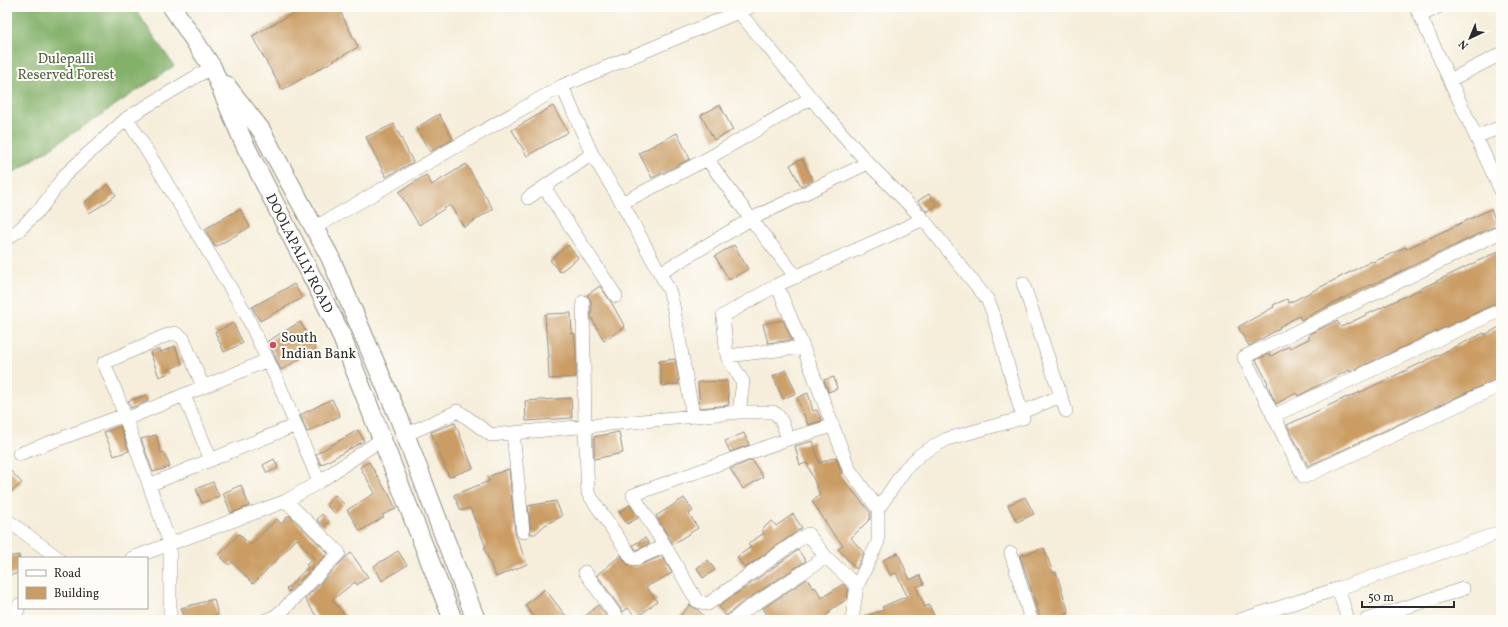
<svg xmlns="http://www.w3.org/2000/svg" width="1508" height="627" viewBox="0 0 1508 627" font-family="Vollkorn,serif">
	<rect width="100%" height="100%" fill="#fdfcf7"/>
	<filter id="ink" filterUnits="userSpaceOnUse"><feTurbulence type="fractalNoise" baseFrequency=".025" numOctaves="2"/><feDisplacementMap in="SourceGraphic" scale="8" xChannelSelector="R" yChannelSelector="G"/><feConvolveMatrix kernelMatrix="1 2 1 2 8 2 1 2 1" color-interpolation-filters="sRGB"/></filter>
	<filter id="wash" filterUnits="userSpaceOnUse"><feTurbulence type="fractalNoise" baseFrequency=".012" numOctaves="4" result="noise"/><feDisplacementMap in="SourceGraphic" scale="16" xChannelSelector="R" yChannelSelector="G"/><feGaussianBlur stdDeviation="0.9" result="paint"/><feColorMatrix in="noise" values="0 0 0 0 0 0 0 0 0 0 0 0 0 0 0 0 0 1.4 0 .05"/><feComposite in="paint" operator="in"/></filter>
	<g filter="url(#wash)">
		<rect width="100%" height="100%" fill="#f6eedb"/>
		<!-- forest -->
		<path fill="#84b16a" stroke="#586e4a" d="M7,7H134L174,66L7,177Z"/>
		<g id="blocks">
			<!-- building -->
			<path fill="#cb9d65" d="M305,7H338L358,47L282,90L252,36Z
				M720,105L733,130L714,140L701,115Z
				M553,106L568,132L527,156L512,130Z
				M439,114L453,139L430,152L416,128Z
				M394,124L413,162L386,177L366,137Z
				M677,133L690,159L652,178L639,153Z
				M802,159L813,180L801,186L790,165Z
				M466,164L493,209L464,227L450,205L419,225L399,192L426,175L432,185Z
				M108,184L116,195L104,204L89,213L84,203Z
				M929,194L937,205L927,212L918,201Z
				M240,209L250,227L215,247L205,229Z
				M1491,209L1497,225L1383,280L1365,287L1301,320L1299,316L1279,327L1280,328L1249,346L1238,327L1274,307L1273,305L1287,299L1289,303L1372,261L1373,262L1406,247V249Z
				M568,245L578,258L560,272L550,260Z
				M734,245L748,269L729,280L715,256Z
				M1501,250V301L1350,372L1349,370L1298,396L1296,393L1276,404L1267,384L1268,383L1256,360L1269,354L1271,356L1289,346L1290,348L1309,339V334L1337,321L1341,327Z
				M294,284L302,298L260,321L252,307Z
				M600,286L611,302L625,327L604,341L591,317V301L587,295Z
				M571,313L572,334L574,333L576,352V377L549,379L548,357H549L547,332H546L545,314Z
				M783,320L792,340L768,343L763,324Z
				M300,322L316,349L281,370L268,341Z
				M233,323L243,343L224,352L215,332Z
				M1501,326V377L1308,466L1287,425L1347,397V398L1365,390L1484,333L1485,335Z
				M175,346L182,364L167,370L169,373L159,377L150,352L159,349L161,352Z
				M675,359L679,384L662,386L659,361Z
				M786,370L796,393L783,399L773,376Z
				M834,377L837,389L828,392L824,380Z
				M727,381L729,405L700,408L698,382Z
				M808,393L813,411L817,410L822,421L808,425L797,398Z
				M146,395L148,401L131,408L128,401Z
				M571,398L572,418L526,421L525,401Z
				M332,399L340,416L307,432L300,415Z
				M455,423L473,468L449,477L431,432Z
				M120,426L129,451L114,456L104,432Z
				M358,430L364,441L321,465L316,454Z
				M619,432L623,453L594,459V437Z
				M744,433L749,445L730,452L725,441Z
				M156,435L161,453L164,452L170,467L153,472L141,439Z
				M813,441L819,463L836,457L842,473L839,474L870,512V519L851,538L864,553L856,569L838,549L843,545L832,532L812,501L820,495L807,463L800,465L795,446Z
				M274,459L278,468L267,473L263,465Z
				M752,460L763,477L743,489L730,469Z
				M369,462L387,492H388L396,509L382,515L384,517L360,531L347,510L375,493L360,467Z
				M7,467L22,483L7,495Z
				M509,469L515,533L527,564L496,577L484,548L486,547L470,508L461,511L454,495L489,481L487,477Z
				M213,482L219,496L202,503L196,489Z
				M241,485L249,506L231,513L223,493Z
				M335,495L344,504L335,513L326,505Z
				M1025,497L1034,514L1017,522L1008,505Z
				M684,498L693,511L689,514L698,528L673,544L656,516Z
				M556,501L562,516L545,525L535,534H531L528,506Z
				M630,505L638,518L627,524L619,512Z
				M322,514L329,521L324,527L317,520Z
				M793,514L802,528L745,568L737,557L751,547L748,544L764,533L762,529L772,521L776,526Z
				M289,515L328,553L289,592L286,589L308,567L306,565L314,558L297,539L253,584L232,562L229,565L219,555L239,534L250,545L277,519L281,524Z
				M645,538L649,544L636,550L633,545Z
				M1044,548L1053,573L1056,572L1069,613L1047,620H1041L1020,556Z
				M798,550L806,561L740,604L726,616L719,606Z
				M398,551L407,565L382,581L374,566Z
				M351,553L368,577L357,585L355,582L332,600L349,620H319L305,599L346,557Z
				M898,553L910,580L920,575L924,584L916,587L925,607L929,605L934,616L926,620H860V618L884,610L882,607L907,596L896,573L890,575L883,560Z
				M19,555V573L7,576V557Z
				M621,555L626,563L633,567L638,566L662,556L672,573L646,587L657,601L637,618L628,608L623,612L597,575Z
				M708,560L715,570L703,578L697,568Z
				M807,579L813,588L815,587L822,598L843,584L848,589L847,599L829,611L830,613L819,620H770L763,608Z
				M545,589L569,620H536L525,605Z
				M214,599L218,615L199,620H185L181,608Z
				M598,605L609,620H581Z
				M690,605L697,609L708,620H676Z"/>
		</g>
	</g>
	<g filter="url(#ink)">
		<use href="#blocks" fill-opacity="0" stroke="#908c83" stroke-width="1"/>
		<g fill="none" stroke-linecap="round" stroke-linejoin="round">
			<!-- street casing -->
			<g stroke="#908c83" stroke-width="14">
				<path id="street" d="M1416,7L1501,191
					M738,11L821,110L868,163L923,219L987,299L992,310L1023,418L947,439L921,454L906,468L878,509V542L857,586L852,620
					M1420,16L1438,7
					M1450,80L1501,54
					M562,86L592,154L622,203L669,290L672,300L693,416
					M127,118L245,312L279,384L319,482
					M1476,137L1501,127
					M707,159L751,219L796,277
					M544,187L616,296
					M528,198L592,154
					M622,203L707,159L811,98
					M314,228L562,86L750,7
					M1501,232L1244,357L1304,477L1501,385
					M7,239L20,229L41,208L65,175L127,118L212,67
					M660,273L751,219L868,163
					M1023,283L1066,411
					M777,285L803,347L849,469L878,509
					M583,302L585,426L588,493L632,558L635,559L665,546
					M727,356L803,347
					M184,395L211,460
					M739,412H773C783,417 784,430 788,439
					M1022,412L1061,396
					M1273,416L1501,310
					M126,419L268,360
					M833,426L788,439L633,495L665,546L697,601L708,604L785,549L808,534L826,557L857,586
					M513,433L523,532
					M405,435L458,411L491,435L739,412L743,382L727,356L723,316L777,285L894,233L923,219
					M19,454L124,415
					M149,485L296,425
					M7,520L58,558
					M1011,553L1031,620
					M132,558L286,501L319,482L382,439
					M585,572L619,620
					M1341,597L1348,620
					M15,620L19,605
					M170,620V544L118,397L104,363L165,336L175,333L183,338L203,387
					M266,620L274,617L284,609L339,553L286,501
					M733,620L744,611L826,557
					M1240,620L1340,588L1501,532
					M1366,620L1463,589"/>
			</g>
			<!-- secondary casing -->
			<g stroke="#908c83" stroke-width="20">
				<g id="secondary">
					<path id="s1" d="M172,7L212,67L244,143L339,330L453,620"/>
					<path d="M226,85L261,130L330,257L399,418L476,620"/>
				</g>
			</g>
			<!-- street -->
			<use href="#street" stroke="#fff" stroke-width="13"/>
			<!-- secondary -->
			<use href="#secondary" stroke="#fff" stroke-width="18"/>
		</g>
	</g>
	<!-- markers -->
	<circle fill="#d1495b" stroke="#fdfcf7" stroke-width="1.5" cx="273" cy="345" r="4"/>
	<g text-anchor="middle" stroke-width="4" stroke-linejoin="round" paint-order="stroke">
		<!-- park labels -->
		<g font-size="14" fill="#505c43" stroke="#fdfcf7">
			<text x="66" y="63">Dulepalli<tspan x="66" dy="16">Reserved Forest</tspan></text>
		</g>
		<!-- street labels -->
		<g font-size="14" fill="#2b2b2b" stroke="#fdfcf7">
			<text dy="5" stroke="none"><textPath href="#s1" startOffset="278">DOOLAPALLY ROAD</textPath></text>
		</g>
		<!-- poi labels -->
		<g font-size="14" fill="#2b2b2b" stroke="#fdfcf7" text-anchor="start">
			<text x="281" y="342">South<tspan x="281" dy="16">Indian Bank</tspan></text>
		</g>
	</g>
	<!-- margin -->
	<rect width="1508" height="627" fill="none" stroke="#fdfcf7" stroke-width="24"/>
	<!-- legend -->
	<rect x="18" y="557" width="130" height="52" fill="#fdfcf7" stroke="#a9a8a5"/>
	<rect x="26" y="570" width="20" height="6" fill="#ffffff" stroke="#a9a8a5"/>
	<text x="54" y="577" font-size="12" fill="#2b2b2b">Road</text>
	<rect x="26" y="587" width="20" height="12" fill="#cb9d65" stroke="#a9a8a5"/>
	<text x="54" y="597" font-size="12" fill="#2b2b2b">Building</text>
	<!-- north arrow -->
	<g transform="translate(1470 38) rotate(224)" stroke="#fdfcf7" stroke-width="3" paint-order="stroke">
	<path d="M0-3L7 15L0 10L-7 15Z" fill="#2b2b2b"/>
	<text y="-6" font-size="11" font-weight="bold" text-anchor="middle" fill="#2b2b2b">N</text>
	</g>
	<!-- scale -->
	<path d="M1362 601v6h92v-6" fill="none" stroke="#2b2b2b" stroke-width="2"/>
	<text x="1368" y="601" font-size="12" fill="#2b2b2b" stroke="#fdfcf7" stroke-width="3" paint-order="stroke">50 m</text>
</svg>
